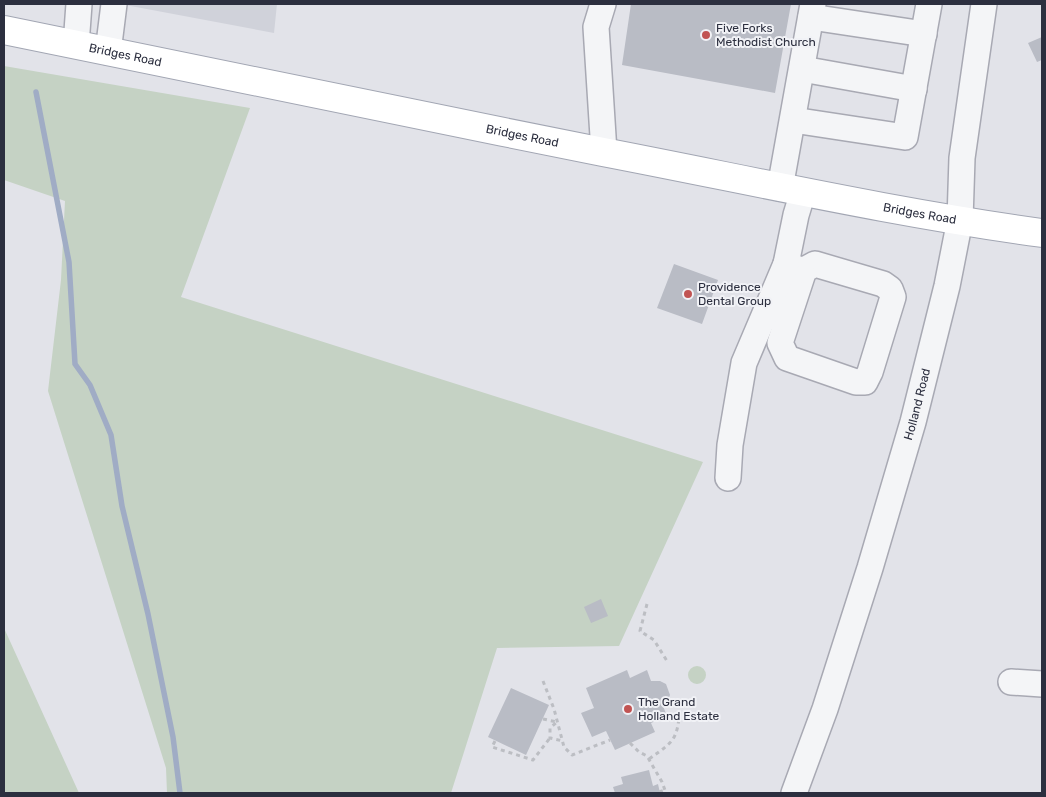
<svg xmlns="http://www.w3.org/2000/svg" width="1046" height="797" viewBox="0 0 1046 797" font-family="Rubik,sans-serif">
	<rect width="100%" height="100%" fill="#e2e3e9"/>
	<!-- built -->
	<path fill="#d0d2da" d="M120,4H277L274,33Z"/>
	<!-- green -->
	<path fill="#c5d2c4" d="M4,66L250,108L181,297L703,462L619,646L497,648L451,793H167L166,768L48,391L61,280L65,201L4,180Z
		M4,628L79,793H4Z
		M688 675a9 9 0 1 1 18 0a9 9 0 1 1-18 0Z"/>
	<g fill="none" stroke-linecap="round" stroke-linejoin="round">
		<!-- stream -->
		<path stroke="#a0acc5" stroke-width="5.5" d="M36,92L69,262L75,364L90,385L111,435L122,506L148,614L173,737L180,793"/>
	</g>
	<!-- building -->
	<path fill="#b9bcc5" d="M631,4H791L775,93L622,65Z
		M1042,37V60L1037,62L1028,43Z
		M674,264L718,280L702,324L657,308Z
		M601,599L608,616L591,623L584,607Z
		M627,670L630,678L647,670L651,681H660L666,684L670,695L667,702L663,706L667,716L651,723L655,732L615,750L606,731L592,737L581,713L594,708L586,688Z
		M511,688L549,705L526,755L488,737Z
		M649,770L653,786L658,784L660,793H615L613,787L623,784L621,777Z"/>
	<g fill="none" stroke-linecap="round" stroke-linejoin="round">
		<!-- minor casing -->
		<g stroke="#a8a9b3" stroke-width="28">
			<g id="minor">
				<path d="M603,4L596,27L604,152"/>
				<path d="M811,17L924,34"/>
				<path d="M76,45L79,4"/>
				<path d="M108,52L114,4"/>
				<path d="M802,69L914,89"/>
				<path d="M793,120L905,137L929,4"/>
				<path d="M780,188L813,4"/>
				<path d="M815,264L883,284L890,289L893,297L870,372L865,382H856L787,358L780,343L804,270Z"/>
				<path d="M801,270L786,264L796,215L803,192"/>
				<path d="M728,478L730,445L744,363L786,264"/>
				<path d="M1011,682L1042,684"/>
				<path id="s1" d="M794,793L825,709L870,568L913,422L947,286L960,220L962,158L984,4"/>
			</g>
		</g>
		<!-- major casing -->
		<g stroke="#a2a6b3" stroke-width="30">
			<g id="major">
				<path id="s2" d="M4,30C203,71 403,112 603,152C749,180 895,213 1042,233"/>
			</g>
		</g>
		<!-- path -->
		<path stroke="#bcbec3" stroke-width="3" stroke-dasharray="4 4" stroke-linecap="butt" d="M647,604L640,631L654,640L667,661
			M543,681L554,709L564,747L572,755L610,740
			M543,719L557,722L550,728V738L563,741
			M495,741L492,747L533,760L550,738
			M630,743L639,752L647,756L662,782L666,793
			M649,759C674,741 677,741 680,709
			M659,792L665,790"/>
		<!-- minor -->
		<use href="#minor" stroke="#f4f5f7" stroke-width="25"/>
		<!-- major -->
		<use href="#major" stroke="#fff" stroke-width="28"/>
	</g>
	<!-- markers -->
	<g fill="#c15453" stroke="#f1f2f6" stroke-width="2">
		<circle cx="706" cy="35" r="5"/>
		<circle cx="688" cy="294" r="5"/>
		<circle cx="628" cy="709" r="5"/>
	</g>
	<g text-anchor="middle" stroke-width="4" stroke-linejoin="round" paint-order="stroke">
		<!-- poi labels -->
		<g font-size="12" fill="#2c2f3f" stroke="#f1f2f6" text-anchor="start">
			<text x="716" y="32">Five Forks<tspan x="716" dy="14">Methodist Church</tspan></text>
			<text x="698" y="291">Providence<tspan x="698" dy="14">Dental Group</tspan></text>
			<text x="638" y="706">The Grand<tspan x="638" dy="14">Holland Estate</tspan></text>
		</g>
		<!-- street labels -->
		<g font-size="12" fill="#2c2f3f" stroke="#f1f2f6">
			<text dy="4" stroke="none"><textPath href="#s2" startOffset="124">Bridges Road</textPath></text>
			<text dy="4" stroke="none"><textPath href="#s2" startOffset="529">Bridges Road</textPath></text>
			<text dy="4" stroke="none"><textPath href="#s2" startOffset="934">Bridges Road</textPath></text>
			<text dy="4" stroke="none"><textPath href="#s1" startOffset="408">Holland Road</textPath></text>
		</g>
	</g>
	<!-- border -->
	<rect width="1046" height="797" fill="none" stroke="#2c2f3f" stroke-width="10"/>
</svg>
